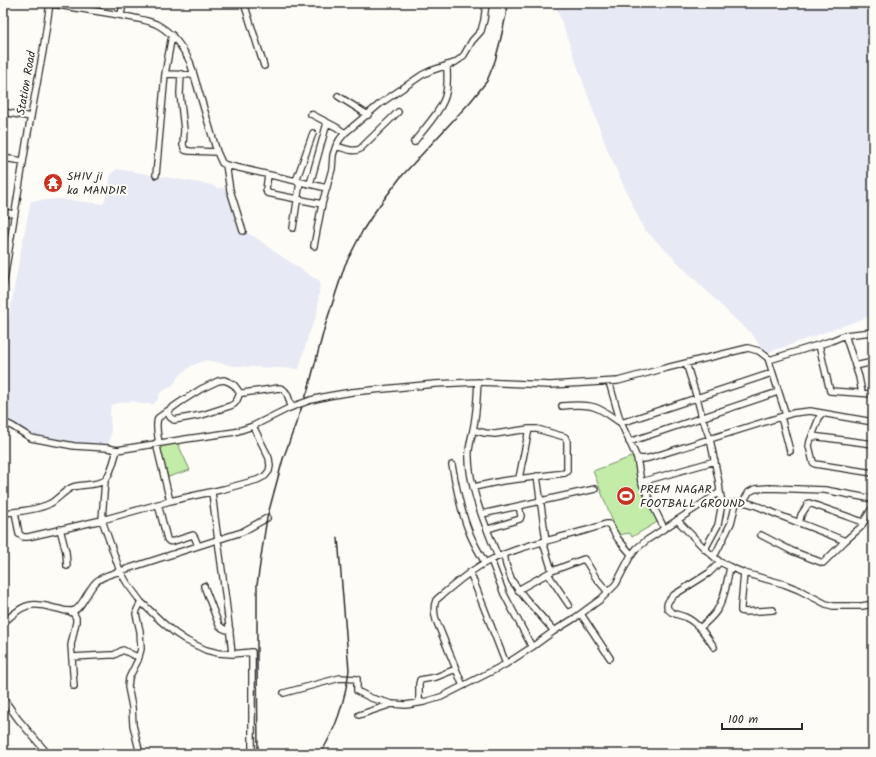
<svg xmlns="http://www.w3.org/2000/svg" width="876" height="757" viewBox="0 0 876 757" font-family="Kalam,sans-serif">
	<rect width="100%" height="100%" fill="#fdfcf7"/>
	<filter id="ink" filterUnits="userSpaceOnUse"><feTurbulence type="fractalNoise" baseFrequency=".025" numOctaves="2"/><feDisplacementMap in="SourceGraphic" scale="8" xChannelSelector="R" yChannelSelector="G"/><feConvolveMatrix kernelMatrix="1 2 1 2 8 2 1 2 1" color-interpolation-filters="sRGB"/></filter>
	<g filter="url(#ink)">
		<!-- built -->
		<path fill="#e7e9f4" d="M555,3H873V315L781,348L764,353L753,335L735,319L643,228L607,149Z
			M117,169L212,185L216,188H231L245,232L255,237L278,254L311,276L320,281L317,314L308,336L299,369L234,366L206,360L191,366L178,377L173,385L160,393L158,399L154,404H141L134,401L122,402L111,405L110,414L111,433L108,448L31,438L3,422V351L20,255L31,201L60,199L103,204L107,195L111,174Z"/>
		<!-- green -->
		<path fill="#c3eca8" stroke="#778c6a" d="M177,442L190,470L168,477L159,445Z
			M634,456L659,521L632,537L630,533L618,535L593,471Z"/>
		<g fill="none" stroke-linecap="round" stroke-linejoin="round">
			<!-- street casing -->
			<g stroke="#2b2b2b" stroke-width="8">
				<path id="street" d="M48,3C75,9 102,11 129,17C138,19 147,20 156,24C172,32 182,46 190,62L217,152L222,163L226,165L327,188
					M244,3L264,66
					M121,15L123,3
					M165,74L194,75
					M181,74L180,94L184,130L183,145L184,148L185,150L189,151L217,152
					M338,96L368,115
					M3,112L31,117
					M311,114L336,127L345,133
					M414,142C424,129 443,109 446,93C448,84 447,74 447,65
					M336,146C344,148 353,153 360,149L398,112
					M3,158L23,161
					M226,165L230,190L243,231
					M156,175L165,74L172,35
					M268,175L266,189L267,193L322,204
					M296,181L313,133
					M310,184L327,123
					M3,212L14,214
					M293,228L300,182
					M314,246L322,204L332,169L333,155L336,146L340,139L345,133L381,103L422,75L430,71L454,63L460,59L464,55L472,41L481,31L484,20L486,3
					M3,286L27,138L43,51L50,3
					M845,335L859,377L862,393
					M819,345L830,391L873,394
					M769,360L831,341L845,335L873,332
					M686,363L697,398L702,417L710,439L719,483L720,492L722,503L718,525L705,549
					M855,366L873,362
					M478,382C477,394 477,406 475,418C474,429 470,440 469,451C467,484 486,527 498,557
					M609,382L621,423L637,458L643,459L649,458L793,413L810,411L873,422
					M311,400L328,396L352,392L435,384L478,382L550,385L618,381L662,369L748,348L759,351L768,358L786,415
					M562,406C572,405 584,404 594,407C604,410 613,418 621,423L772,373
					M167,411L170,417L174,420L202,415L230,406L234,404L237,400L240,393
					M821,413L810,441L809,446L813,462L815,464L873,473
					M781,417L790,451
					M3,422L12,426L31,438L74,446L108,448L117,450L186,439L235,432L253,426L287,409L297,405
					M473,430L485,433L495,434L529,429H537L565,437L567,441V471L565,473L502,481L474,487
					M812,436L873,444
					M629,442L778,392
					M156,443L170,501
					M159,443C158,435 155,426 158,418L179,403L201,389L218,381L224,380L229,382L234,385L240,393H243L279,388C288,389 289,400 291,407
					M637,458L641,482L664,528
					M452,465C456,486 460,509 468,529C472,541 479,552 485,563
					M537,476L546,541
					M519,478L529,429
					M105,480L102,520L120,571L127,583L141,602L162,622L175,633L187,641L206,650L218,653L232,654L252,652V754
					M641,482L715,461
					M212,492C218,546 227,600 232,654
					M743,502C756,504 768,511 781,516C802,524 824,532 845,541
					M722,503H736L743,502L749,492L755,489L769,488L825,490L873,499
					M158,504L167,539C169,542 170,542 174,541L193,535L195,538L198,546
					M15,512L19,534L23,537H28L102,520L170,501L224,489L257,480L265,476L269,471L270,466L269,458L253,426
					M3,513C17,512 38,510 51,503C59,498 65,490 73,487C82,484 100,486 106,479C112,471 114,460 117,450
					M482,514L595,489
					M677,520L705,549L720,562L730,567L744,573L784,584L799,590L826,604L833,606H862L873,604
					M799,523L801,515L809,503L863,522
					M60,529L66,552L67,566
					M488,529L520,519L521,516L519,506
					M761,535L792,551L823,563L845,541L861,527L870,511L873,508
					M543,542L552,571
					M504,554L506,565L512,581L525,598L554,631
					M713,555L716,553L731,523L736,503
					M491,560L504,594L532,647
					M470,572L506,664
					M744,573L741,607V611L745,612L773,610
					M548,574L569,605
					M204,586L219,625C222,629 225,630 230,630
					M518,590L552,571L581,560L584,559L587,563L596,578L608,592
					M69,611L74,614L76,618V622L71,645L74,686
					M581,614L610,658
					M3,623C13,615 23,603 38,605C45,605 52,608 59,609C64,611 69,612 75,610C81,608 89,589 95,583C98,579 104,577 108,575L198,546L242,532L267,518
					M700,628C706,622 713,617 717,610C725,598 727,581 730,567
					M714,647C706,635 698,623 685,617C680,615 671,614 668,609C665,603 670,599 674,595L709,573L720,562
					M72,657L109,655H114L123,650L133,655L139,657
					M463,686L436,620C434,613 433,607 436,600C450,588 469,571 485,563C523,543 566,538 606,524H609L618,539L632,555
					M284,693L340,678L357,679V691L371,698L392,704
					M3,698L18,719L48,754
					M419,703V684L420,680L436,677L456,669
					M359,715L392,704L406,705L424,702L441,697L506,664L532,647L554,631L575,618L601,599L616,584L630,557L637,548L647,540L720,492
					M140,754L133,725L132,707L128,687L129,678L138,660L141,649L140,631L136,614L137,610L141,602"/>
			</g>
			<!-- street -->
			<use href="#street" stroke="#fdfcf7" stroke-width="5.5"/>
			<!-- rail -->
			<path stroke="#2b2b2b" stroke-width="1.5" d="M258,754L257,659V585L262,550L267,518L283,459L308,390L325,326L345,265L363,230L376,210L400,178L471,101L487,81L495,61L500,42L506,15L507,3
				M320,754C337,728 345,701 349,670L338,538"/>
			<!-- street-bridge casing -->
			<g stroke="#2b2b2b" stroke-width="8" stroke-linecap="butt">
				<path id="street-bridge" d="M297,405L311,400"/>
			</g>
			<!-- street-bridge -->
			<use href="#street-bridge" stroke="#fdfcf7" stroke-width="5.5"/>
		</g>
	</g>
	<!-- icons -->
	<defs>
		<g id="temple-disc" transform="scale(1)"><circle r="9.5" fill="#c8321e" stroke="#fdfcf7"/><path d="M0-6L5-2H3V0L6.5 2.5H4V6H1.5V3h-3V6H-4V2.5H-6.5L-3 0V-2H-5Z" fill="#fff"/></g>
		<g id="stadium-disc" transform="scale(1)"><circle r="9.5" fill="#c8321e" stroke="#fdfcf7"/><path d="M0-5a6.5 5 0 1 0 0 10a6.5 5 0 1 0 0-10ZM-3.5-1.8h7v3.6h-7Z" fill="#fff"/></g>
	</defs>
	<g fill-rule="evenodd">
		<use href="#temple-disc" x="53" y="183"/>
		<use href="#stadium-disc" x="626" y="496"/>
	</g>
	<g text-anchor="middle" stroke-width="4" stroke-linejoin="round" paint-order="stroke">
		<!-- street labels -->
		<g font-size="12" fill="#2b2b2b" stroke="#fdfcf7">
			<text transform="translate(26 83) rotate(-80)" y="4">Station Road</text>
		</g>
		<!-- poi labels -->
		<g font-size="12" fill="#2b2b2b" stroke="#fdfcf7" text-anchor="start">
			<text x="67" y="180">SHIV ji<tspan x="67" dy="14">ka MANDIR</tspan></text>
			<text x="640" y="493">PREM NAGAR<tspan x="640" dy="14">FOOTBALL GROUND</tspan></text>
		</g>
	</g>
	<!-- margin -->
	<rect width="876" height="757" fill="none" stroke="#fdfcf7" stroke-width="16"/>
	<rect x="8" y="8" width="860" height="741" fill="none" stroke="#2b2b2b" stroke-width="1.5" filter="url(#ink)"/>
	<!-- scale -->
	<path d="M722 723v6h80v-6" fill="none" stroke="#2b2b2b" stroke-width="2"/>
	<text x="728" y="723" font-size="12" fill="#2b2b2b" stroke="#fdfcf7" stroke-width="3" paint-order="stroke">100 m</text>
</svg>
